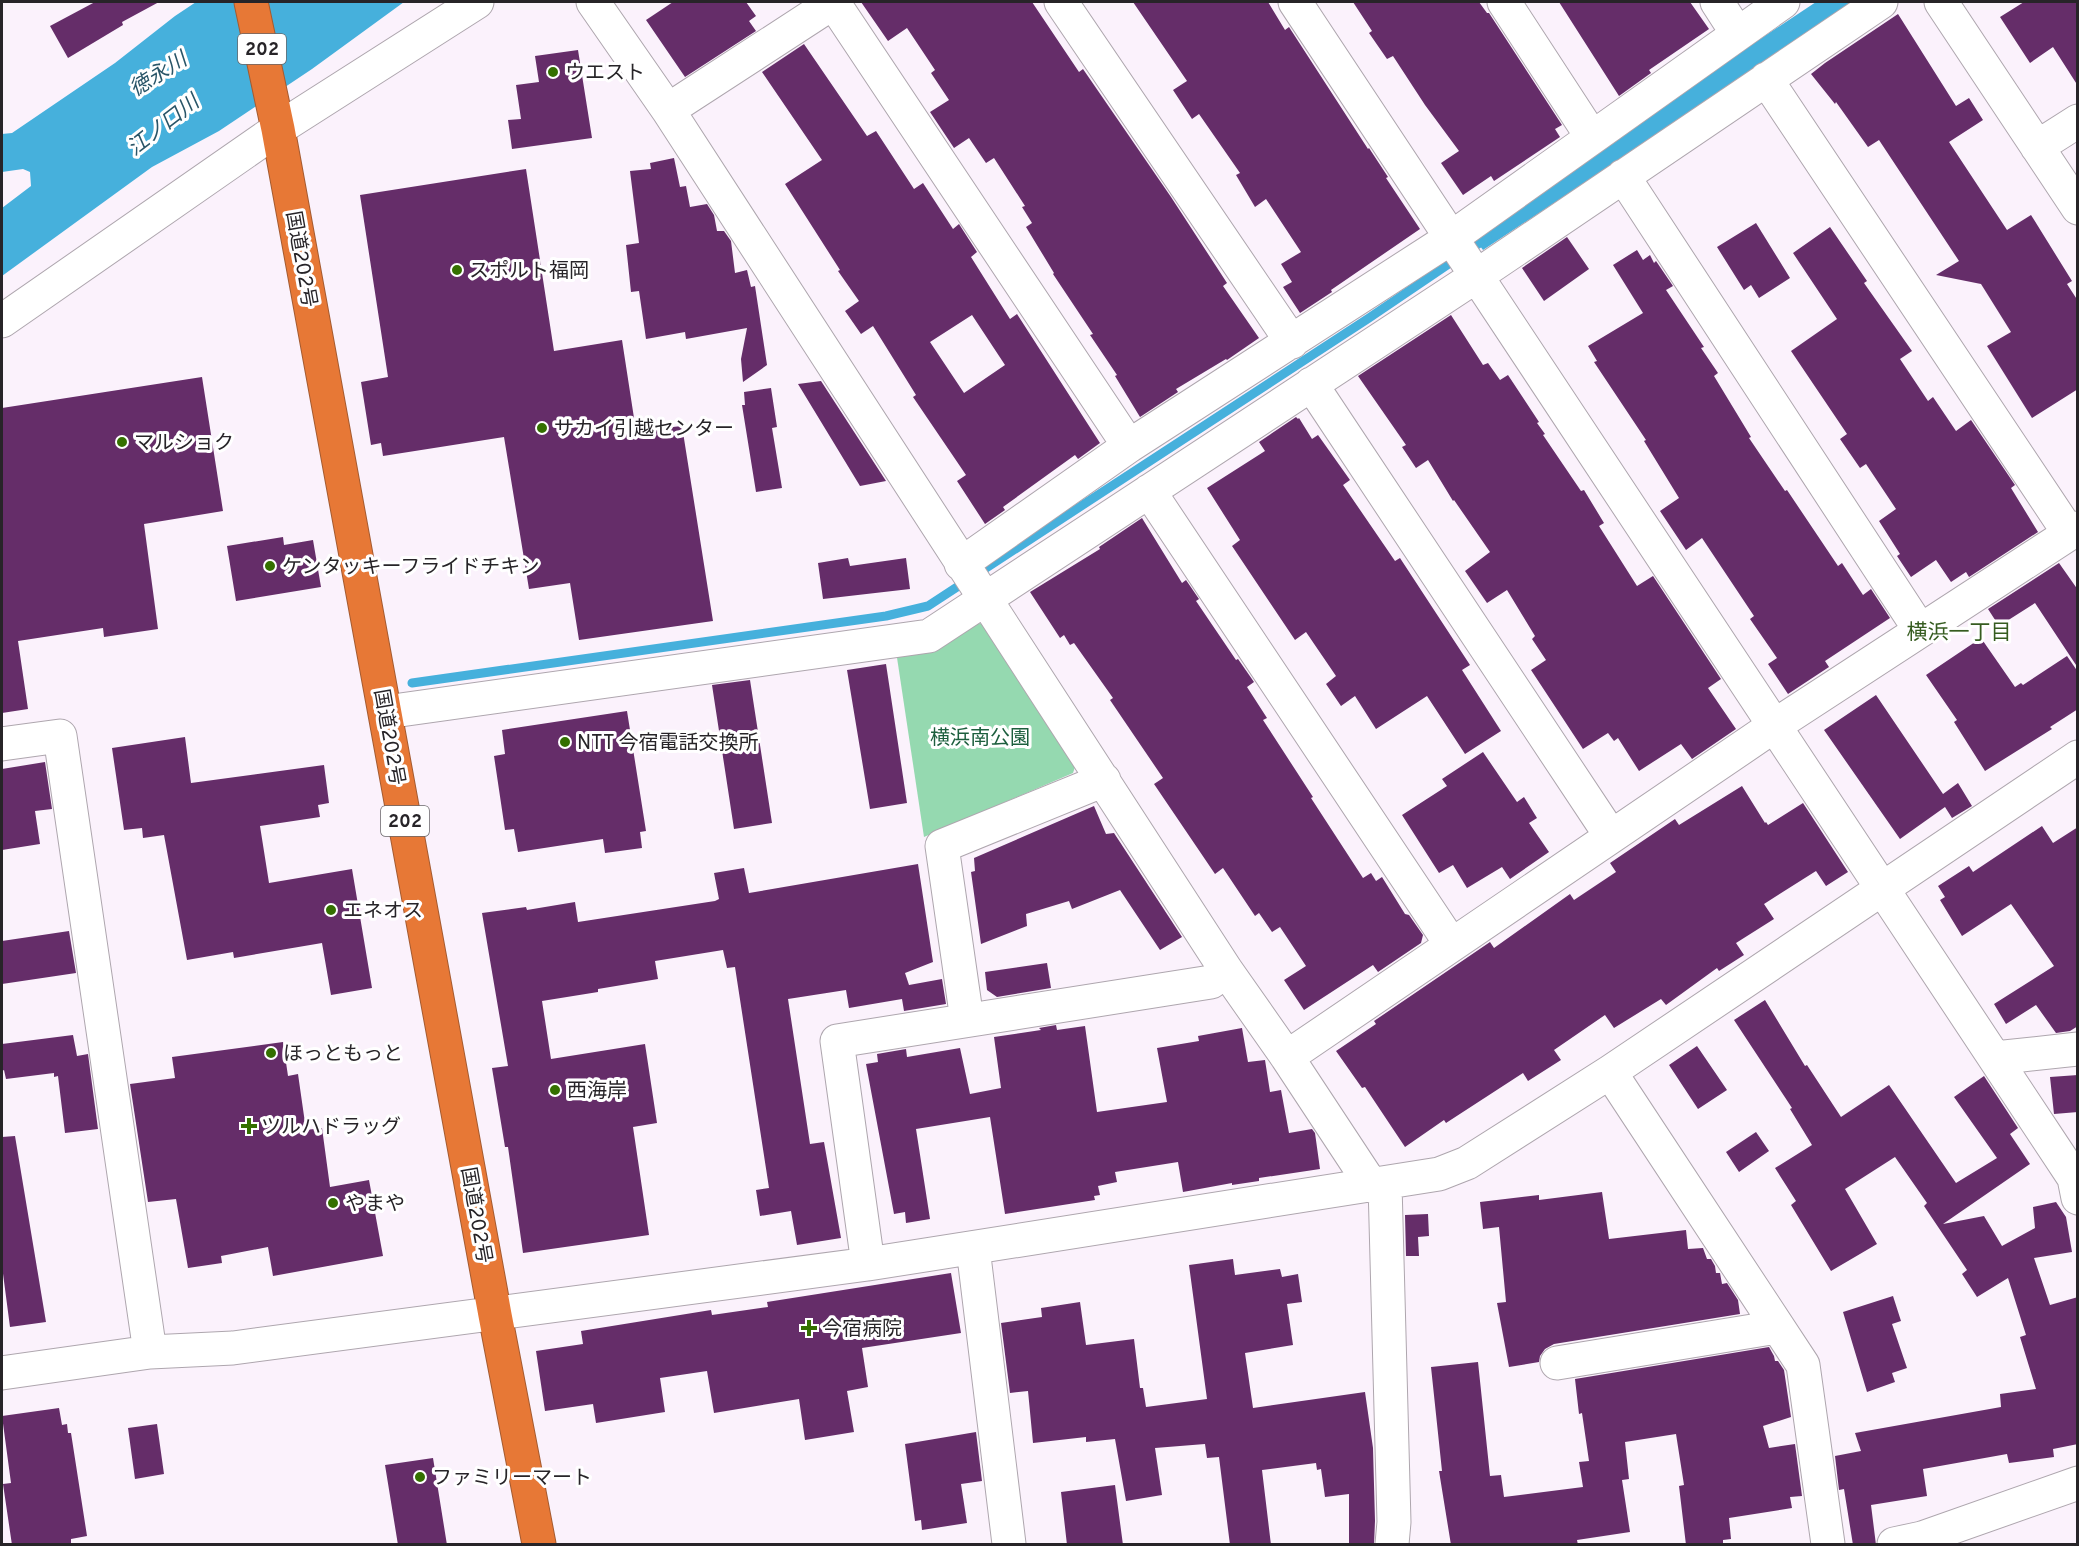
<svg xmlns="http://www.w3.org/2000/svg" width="2079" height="1546" viewBox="0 0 2079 1546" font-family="Overpass,'Noto Sans JP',sans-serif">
	<rect width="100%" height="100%" fill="#fbf2fc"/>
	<!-- green -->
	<path fill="#95d9b0" d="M974,623L988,624L1078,758L1073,773L924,837L896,651Z"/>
	<!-- water -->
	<path fill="#46b0dc" d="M196,2H404L312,69L219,131L152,167L2,276V208L31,186L30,172L23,169L2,172V134L12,133L115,63L175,16Z
		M1816,2H1858L1483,250L1471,234L1633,123Z"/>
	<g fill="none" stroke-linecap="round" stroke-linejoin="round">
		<!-- stream -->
		<path stroke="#46b0dc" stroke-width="9" d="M412,683L886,616L928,606L1369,318L1487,238"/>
	</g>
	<!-- building -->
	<path fill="#652d69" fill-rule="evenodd" d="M95,2H159L122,22L123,25L68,58L50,26Z
		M673,2H746L756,16L749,21L756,31L685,77L646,20Z
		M861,2H1032L1079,72L1083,69L1171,197L1227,283L1223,286L1259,338L1227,360L1226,359L1176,389L1178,392L1140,417L1115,376L1117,375L1090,335L1093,334L1053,274L1054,273L1026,227L1032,223L1022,207L1025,206L994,158L986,163L969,138L954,148L930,112L949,100L931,73L935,70L907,28L888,41Z
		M1133,2H1268L1285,30L1289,27L1368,149L1369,148L1388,177L1386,178L1420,229L1331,290L1332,292L1300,313L1283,287L1292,282L1281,264L1301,252L1266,199L1255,207L1236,175L1240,173L1199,114L1192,119L1173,90L1187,81Z
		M1353,2H1479L1487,13H1489L1562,125L1555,129L1560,137L1494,181L1491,176L1463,195L1441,163L1459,151L1425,105L1393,56L1387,59L1369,33L1372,31Z
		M1559,2H1690L1709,29L1649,70L1651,73L1619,96Z
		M2024,2H2078V86L2053,47L2030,63L2000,17Z
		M1898,14L1956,106L1969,98L1983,120L1949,142L2007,230L2031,215L2072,281L2067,284L2078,301V389L2032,418L1987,346L2011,332L1981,284L1936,275L1959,261L1879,140L1868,147L1836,102L1835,104L1811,74L1825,63Z
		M804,44L867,136L876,131L914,189L923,183L953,229L959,224L977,252L971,257L1010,319L1017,314L1100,443L1078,459L1075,455L1003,507L1005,510L985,524L957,481L966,475L913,397L916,395L873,326L861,334L845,311L859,301L838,271L840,270L785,184L822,160L762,72ZM972,315L1005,365L964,393L930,342Z
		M578,50L592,138L512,149L508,120L521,119L516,85L539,82L535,56Z
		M674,158L680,187L686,186L690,207L707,204L714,215L717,231H724L731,241L735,273L747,270L751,287L755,286L767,365L743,382L741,359L747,328L686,339L685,332L646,339L639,291L631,292L626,245L639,243L630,171L651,169L650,163Z
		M526,169L554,351L622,340L636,431L682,426L713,621L579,640L570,583L529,589L504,437L383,456L381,443L371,445L361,382L388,377L360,195Z
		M1756,223L1790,278L1759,298L1751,285L1744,290L1717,247Z
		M1830,227L1867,281L1864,283L1912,351L1900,359L1928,401L1933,397L1956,431L1971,420L2015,485L2011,488L2038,532L1969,577L1966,572L1951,582L1936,560L1911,577L1897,556L1900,554L1879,521L1896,509L1866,464L1860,468L1840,439L1847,434L1791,351L1837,319L1793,253Z
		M1567,237L1589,269L1544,301L1522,268Z
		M1637,250L1643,260L1650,255L1654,263L1656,261L1673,286L1666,290L1704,347L1701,348L1718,373L1714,376L1751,437L1749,438L1785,491L1787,490L1838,566L1842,563L1863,595L1871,589L1890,618L1825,661L1829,667L1788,694L1768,664L1777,658L1750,619L1754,616L1702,538L1686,550L1660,511L1679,498L1644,441L1646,440L1594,362L1597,361L1588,346L1643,313L1613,265Z
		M1451,315L1483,365L1488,363L1500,380L1508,375L1539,422L1537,423L1545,434L1543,435L1581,491L1584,490L1604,523L1599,526L1637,586L1653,576L1721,679L1708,688L1736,729L1692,759L1681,744L1639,771L1618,738L1614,741L1608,733L1583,749L1531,670L1546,660L1532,639L1535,636L1507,590L1487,603L1465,571L1490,552L1454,500L1453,501L1428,460L1416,468L1402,447L1406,445L1358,376Z
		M202,377L223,511L144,524L158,629L104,637L103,628L18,641L28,709L2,713V408Z
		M821,381L886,481L860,486L798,384Z
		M771,388L777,427L772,428L782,488L756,492L742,405H745L744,392Z
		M1296,417L1298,419L1299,418L1312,439L1318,435L1350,480L1343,485L1395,561L1400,558L1470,665L1462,670L1501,731L1465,754L1427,696L1376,729L1355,696L1341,706L1326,684L1336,676L1306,632L1295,640L1232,546L1240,540L1207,488L1265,451L1259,442Z
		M1142,518L1182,583L1186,580L1199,599L1196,601L1236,660L1238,659L1254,682L1247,687L1267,718L1263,720L1313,797L1311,798L1363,878L1371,873L1376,881L1382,877L1405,914L1409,915L1423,935L1421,943L1378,972L1373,965L1304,1010L1284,980L1306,966L1280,927L1272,932L1259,913L1255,916L1223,868L1215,874L1154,784L1163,778L1110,700L1113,698L1074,643L1070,645L1064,635L1060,638L1030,592L1100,549L1099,547Z
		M283,537L284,545L313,540L321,587L236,601L227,546Z
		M848,558L850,566L906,558L910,589L823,599L818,563Z
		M2059,563L2078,590V668L2035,603L1999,626L1988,609Z
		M1981,638L2015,687L2021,683L2023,685L2067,656L2078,672V709L2050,727L2052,729L1985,771L1954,722L1957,720L1926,675Z
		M886,664L907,803L870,809L847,670Z
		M750,680L772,823L734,829L712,685Z
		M1876,695L1943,794L1958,783L1972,806L1952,818L1945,807L1900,839L1824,730Z
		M627,711L646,831L640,832L642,848L605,853L603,839L518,852L514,829L505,830L494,756L505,754L502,730Z
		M185,737L191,783L324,765L329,803L318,805L320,817L260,826L269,883L352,869L372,988L331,995L322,943L234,958L233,952L187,960L164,835L143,838L142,828L124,830L112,748Z
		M1483,752L1517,802L1524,797L1537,818L1529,823L1549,852L1510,879L1502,867L1467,888L1453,865L1439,873L1402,815L1447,786L1442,779Z
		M45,762L52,809L35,811L40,844L2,850V769Z
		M1742,786L1765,823L1766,822L1768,825L1803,803L1848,872L1826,886L1816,871L1764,904L1774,919L1736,943L1744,955L1719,971L1717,968L1666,1005L1661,999L1614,1028L1605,1015L1554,1050L1561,1060L1528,1081L1523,1073L1446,1123L1444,1120L1405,1147L1365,1087L1362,1088L1336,1051L1376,1024L1374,1021L1490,942L1494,948L1570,894L1574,900L1616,872L1610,863L1675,819L1679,825Z
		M1094,806L1106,834L1114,833L1182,937L1160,950L1120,890L1072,909L1069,901L1026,914L1027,926L981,944L971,872L975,871L974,858Z
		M2042,826L2053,843L2078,827V1026L2070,1031L2056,1033L2036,1005L2006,1024L1994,1004L2054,966L2011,904L1962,936L1940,900L1945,897L1938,886L1969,866L1973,872Z
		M918,864L933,962L905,973L909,985L942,979L946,1004L904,1011L902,999L849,1008L846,990L788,999L810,1144L824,1142L841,1238L797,1245L791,1211L760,1216L756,1190L769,1188L735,967L727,968L723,950L655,961L658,979L598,989V992L542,1001L551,1059L645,1044L657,1123L633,1127L649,1235L523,1253L508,1147H505L492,1068L508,1066L482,913L526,907L527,910L575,902L578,922L715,901L719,899L714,873L744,868L749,893Z
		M69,931L76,973L2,984V941Z
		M1047,963L1051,988L997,997L987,990L985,972Z
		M1765,1000L1805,1066L1807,1065L1841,1117L1889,1085L1956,1183L1997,1158L1954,1097L1984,1076L2018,1128L2010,1134L2030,1164L1943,1224L1984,1216L2002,1246L2035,1228L2033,1207L2056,1202L2066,1217L2072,1252L2034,1258L2050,1305L2078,1297V1444L2053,1449L2054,1457L2009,1463L2007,1454L1923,1469L1927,1496L1871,1505L1876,1545H1853L1844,1489L1839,1490L1835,1456L1861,1451L1855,1433L2001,1407L2000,1394L2036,1389L2020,1337L2026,1335L2008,1278L1977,1297L1962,1274L1967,1270L1924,1206L1927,1203L1895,1157L1845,1189L1877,1244L1831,1271L1791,1205L1796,1201L1775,1168L1812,1145L1790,1109L1792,1108L1734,1020Z
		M1056,1025L1057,1030L1085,1026L1097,1112L1167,1102L1157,1048L1199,1041L1198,1036L1242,1028L1248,1062L1265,1060L1270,1092L1281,1090L1289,1133L1312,1129L1315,1133L1320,1169L1259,1178V1181L1232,1185V1183L1183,1192L1178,1162L1115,1172L1117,1182L1098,1186L1100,1195L1094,1196L1095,1200L1005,1214L990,1117L916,1129L930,1219L906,1223L905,1212L894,1214L866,1064L878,1062L877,1054L906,1049L907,1057L960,1048L970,1094L1001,1088L994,1037L1041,1030L1039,1028Z
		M73,1035L77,1056L88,1054L98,1129L65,1133L58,1076L54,1077V1073L6,1079L4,1070L2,1071V1044Z
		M283,1042L288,1076L298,1074L306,1130L322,1128L330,1187L369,1180L383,1256L273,1276L268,1247L221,1256L222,1263L188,1268L176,1199L148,1202L130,1084L175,1078L172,1057Z
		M1697,1046L1727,1090L1698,1109L1669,1065Z
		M2078,1075V1112L2054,1114L2050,1077Z
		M1756,1132L1769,1151L1739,1172L1726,1152Z
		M15,1136L46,1322L10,1327L2,1266V1137Z
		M1602,1192L1609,1239L1686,1230L1688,1249L1703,1248L1707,1259H1711L1715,1266L1716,1273H1720L1722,1284L1727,1283L1738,1300L1740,1314L1554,1344L1545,1349L1540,1356L1539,1362L1509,1367L1497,1303L1506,1302L1499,1227L1483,1229L1480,1202L1539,1195V1200Z
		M1428,1214L1429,1236L1418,1237L1419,1256H1406L1405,1215Z
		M1233,1259L1235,1275L1280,1269L1282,1277L1298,1274L1302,1302L1287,1304L1293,1345L1245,1353L1253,1408L1365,1392L1373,1448L1375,1521L1374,1545H1349V1494L1325,1497L1321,1469L1317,1470L1316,1463L1262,1470L1271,1545H1230L1219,1457L1207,1458L1205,1444L1155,1448L1162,1495L1126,1501L1115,1439L1086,1442V1437L1033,1443L1028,1391L1010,1393L1001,1323L1042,1317L1041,1308L1080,1302L1086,1345L1134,1339L1140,1388H1143L1146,1407L1207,1399L1189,1265Z
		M951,1273L961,1333L862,1348L868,1387L847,1391L854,1432L805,1440L799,1399L714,1413L707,1371L660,1378L665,1412L596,1423L593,1404L545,1411L536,1351L583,1344L581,1331L711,1310L712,1315L768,1307L767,1302Z
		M1893,1296L1901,1321L1892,1324L1907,1368L1892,1373L1895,1382L1867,1392L1843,1312Z
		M1769,1347L1774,1356L1775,1361H1778L1784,1370L1791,1417L1763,1426L1769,1448L1795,1444L1802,1496L1790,1497L1792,1508L1729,1518L1731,1539L1723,1540V1545H1686L1679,1486L1684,1485L1676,1434L1625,1442L1629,1479L1622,1480L1630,1532L1577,1540L1578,1545H1451L1439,1471H1442L1431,1367L1478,1362L1490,1476L1501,1475L1504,1497L1583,1487L1579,1462L1589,1461L1582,1413L1579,1414L1575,1379Z
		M59,1408L62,1425L67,1424L68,1433H71L87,1536L71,1539V1545H12L3,1484L11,1483L2,1416Z
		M157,1424L164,1474L135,1479L128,1428Z
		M976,1432L982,1481L961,1484L967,1523L922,1530L921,1520L915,1521L905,1444Z
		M433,1458L447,1545H398L385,1465Z
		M1115,1485L1123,1545H1067L1061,1492Z"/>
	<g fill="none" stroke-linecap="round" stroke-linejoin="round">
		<!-- minor casing -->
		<g stroke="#aea6ae" stroke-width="35">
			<path id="minor" d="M593,2L668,110L1226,970L1287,1057L1372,1186
				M833,2L1129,446
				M1061,2L1292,342
				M1295,2L2074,1178L2078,1198
				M1504,2L1592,137
				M1717,2L1737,33
				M1941,2L2078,208
				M1766,79L2069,533
				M668,110L834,2
				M2037,147L2078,121
				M1623,176L1920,630
				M2,321L278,129L477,2
				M1311,384L1611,836
				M1149,491L1451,944
				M961,564L1129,446L1451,238L1783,2
				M386,712L929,636L1478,275L1881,2
				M2,744L60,736L150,1352
				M967,1020L942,846L1104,780
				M1287,1057L1774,726L2078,528
				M1995,1058L2078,1049
				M1610,1072L1803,1365L1828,1544
				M1385,1184L1394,1522L1392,1544
				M973,1248L1009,1544
				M868,1264L837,1041L1211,982L1226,970
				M1557,1363L1777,1327
				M2,1373L150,1352L233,1348L868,1264L1439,1174L1467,1163L1610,1072L2078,757
				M1894,1544L1922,1538L2078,1483"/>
		</g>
		<!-- highway casing -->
		<g stroke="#a45b31" stroke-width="35">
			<path id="highway" d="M251,2L278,129L495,1315L539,1544"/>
		</g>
		<!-- minor -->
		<use href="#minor" stroke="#fff" stroke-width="33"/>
		<!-- highway -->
		<use href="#highway" stroke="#e77836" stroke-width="33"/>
	</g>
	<!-- markers -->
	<g fill="#347000" stroke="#fff" stroke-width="2">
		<circle cx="553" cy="72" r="6"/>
		<circle cx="457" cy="270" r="6"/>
		<circle cx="542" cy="428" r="6"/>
		<circle cx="122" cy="442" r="6"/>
		<circle cx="270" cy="566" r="6"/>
		<circle cx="565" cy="742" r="6"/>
		<circle cx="331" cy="910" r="6"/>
		<circle cx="271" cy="1053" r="6"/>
		<circle cx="555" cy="1090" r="6"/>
		<path d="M246 1117h6v6h6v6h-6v6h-6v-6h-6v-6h6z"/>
		<circle cx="333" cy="1203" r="6"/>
		<path d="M806 1319h6v6h6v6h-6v6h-6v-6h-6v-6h6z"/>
		<circle cx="420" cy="1477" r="6"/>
	</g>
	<g text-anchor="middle" stroke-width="6" stroke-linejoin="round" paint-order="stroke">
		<!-- shield labels -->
		<g fill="#fff" stroke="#686668" stroke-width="1.5">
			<rect x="238" y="34" width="48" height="30" rx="4.5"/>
			<rect x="381" y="806" width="48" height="30" rx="4.5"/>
		</g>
		<g font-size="18" font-weight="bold" fill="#272428">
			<text x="262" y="55">202</text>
			<text x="405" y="827">202</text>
		</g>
		<!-- poi labels -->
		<g font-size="20" fill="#272428" stroke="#fff" text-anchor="start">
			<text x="565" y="79">ウエスト</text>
			<text x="469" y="277">スポルト福岡</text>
			<text x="554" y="435">サカイ引越センター</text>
			<text x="134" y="449">マルショク</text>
			<text x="282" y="573">ケンタッキーフライドチキン</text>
			<text x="577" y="749">NTT 今宿電話交換所</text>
			<text x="343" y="917">エネオス</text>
			<text x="283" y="1060">ほっともっと</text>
			<text x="567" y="1097">西海岸</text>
			<text x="261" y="1133">ツルハドラッグ</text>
			<text x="345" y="1210">やまや</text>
			<text x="822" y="1335">今宿病院</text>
			<text x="432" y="1484">ファミリーマート</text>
		</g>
		<!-- street labels -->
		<g font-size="20" fill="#272428" stroke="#fff">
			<text transform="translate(302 259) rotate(80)" y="7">国道202号</text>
			<text transform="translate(390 737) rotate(80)" y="7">国道202号</text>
			<text transform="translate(477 1215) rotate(80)" y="7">国道202号</text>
		</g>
		<!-- park labels -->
		<g font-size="20" fill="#1d5f3e" stroke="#fff">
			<text x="980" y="744">横浜南公園</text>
		</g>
		<!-- water labels -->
		<g font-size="21" font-style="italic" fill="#295568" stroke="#fff">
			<text transform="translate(158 74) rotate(-32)" y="7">徳永川</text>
			<text transform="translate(163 125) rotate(-38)" y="7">江ノ口川</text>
		</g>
		<!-- neighbourhood labels -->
		<g font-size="21" fill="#365c20" stroke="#fff">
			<text x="1959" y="639">横浜一丁目</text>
		</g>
	</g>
	<!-- border -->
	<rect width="2079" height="1546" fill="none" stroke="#272428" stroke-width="6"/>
</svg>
